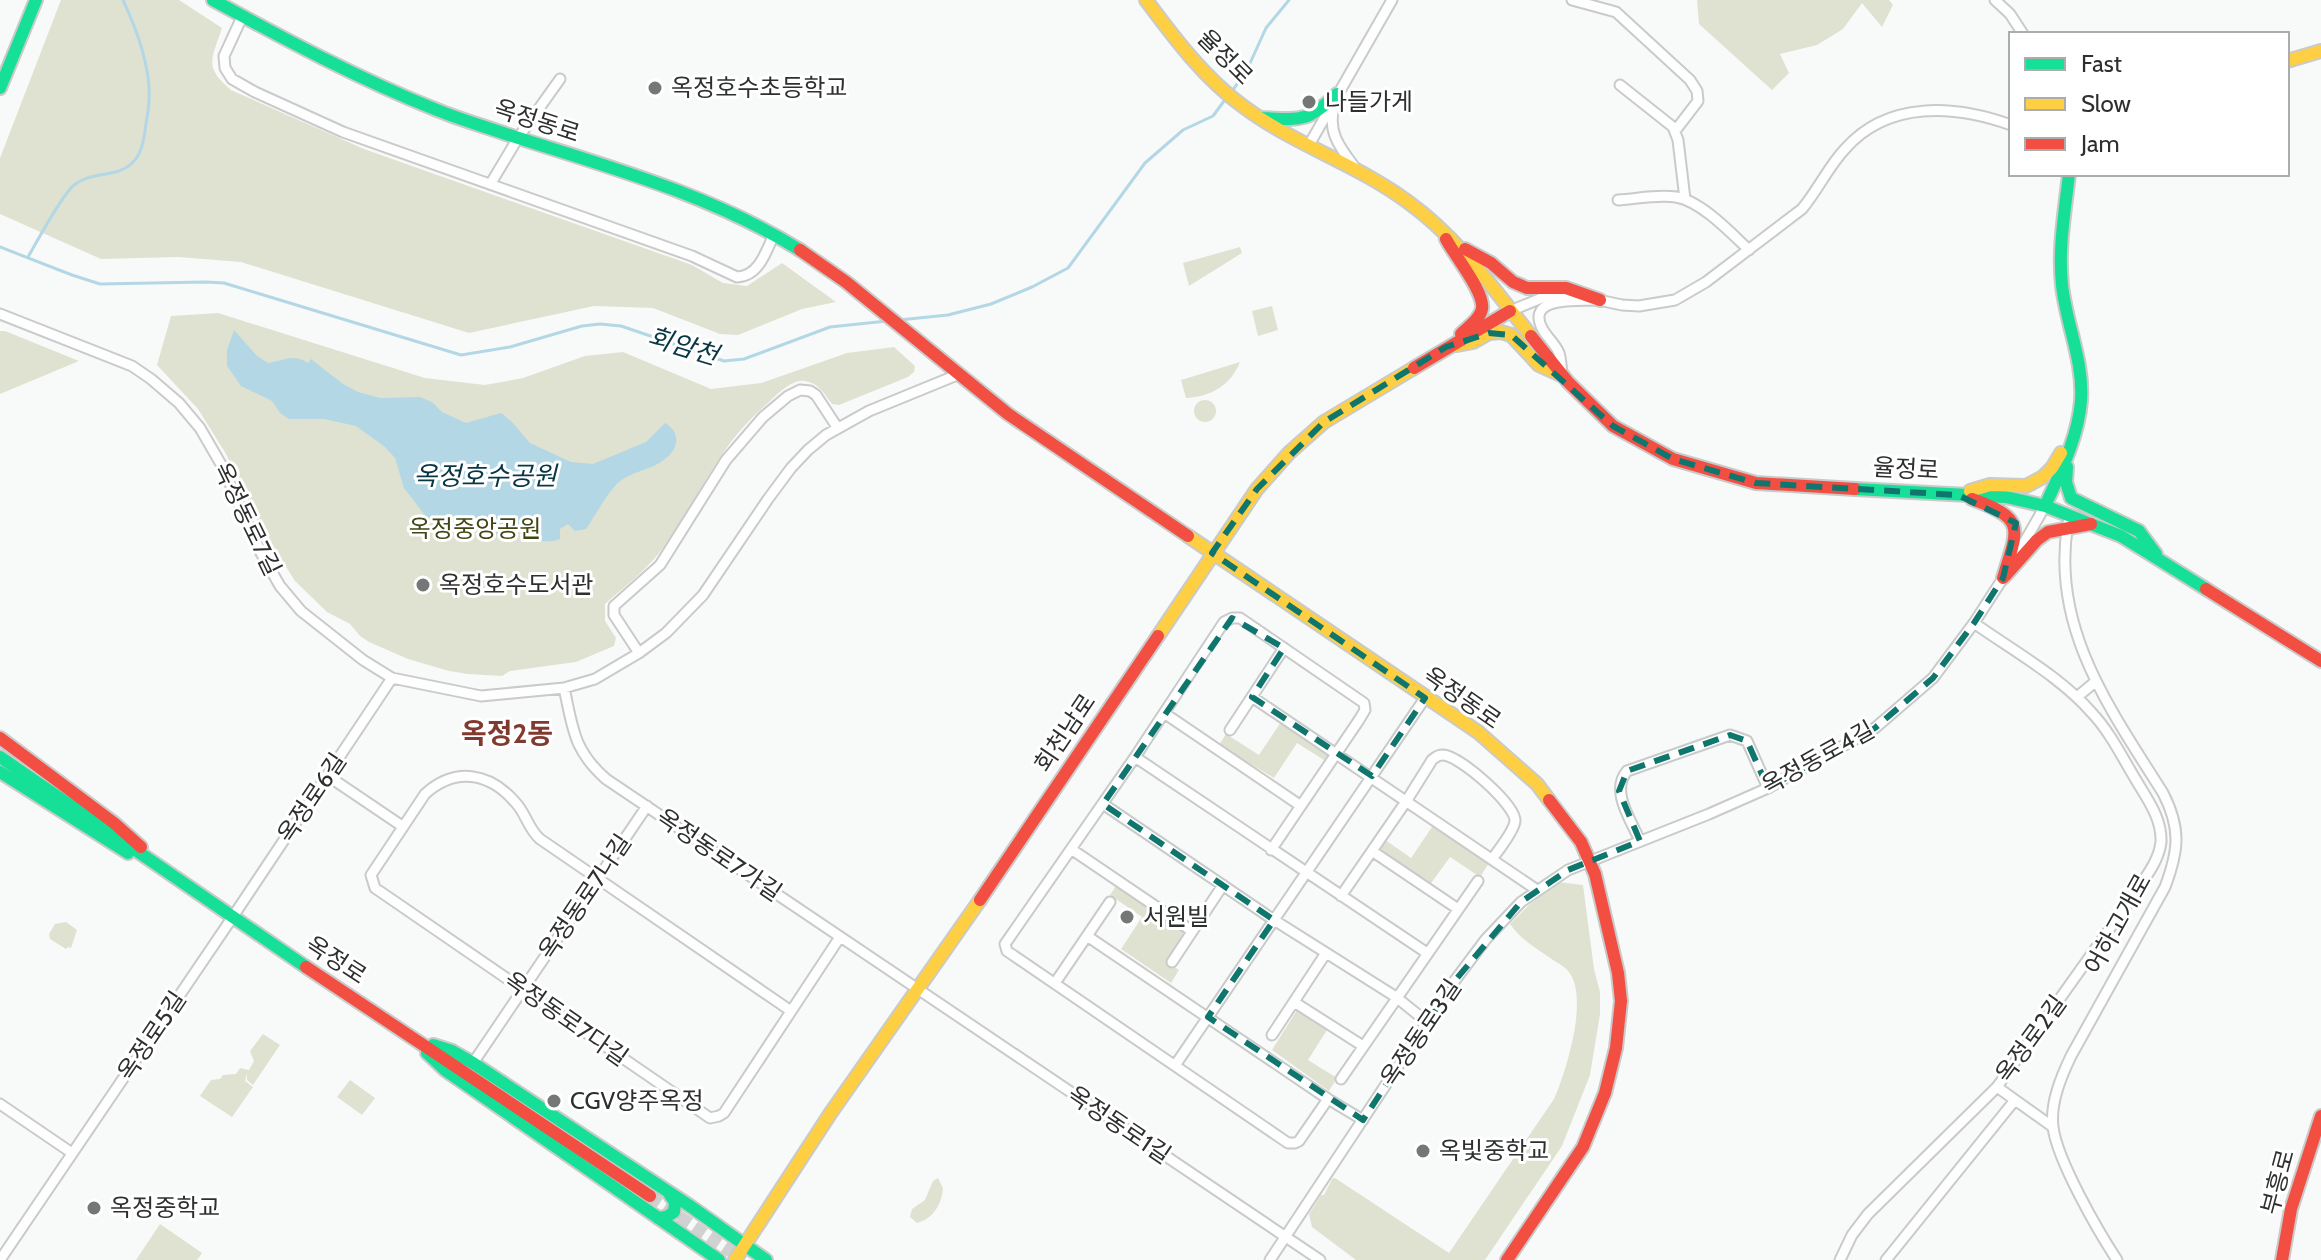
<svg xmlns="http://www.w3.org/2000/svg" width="2321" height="1260" viewBox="0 0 2321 1260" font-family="Cabin,'Noto Sans KR',sans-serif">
	<rect width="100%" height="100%" fill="#f8faf9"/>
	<!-- green -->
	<path fill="#dfe2d1" d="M61,0H179L222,28C212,59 203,66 231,90L364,149L692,265L723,283L747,286L782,263L836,302L802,309L738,335L720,334L653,308L594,306L469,333L241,262L178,257L101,259L0,214V158Z
		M1697,0H1889L1893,5L1882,27L1862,3L1843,29L1817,45L1780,54L1789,73L1772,90L1699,24Z
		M1240,247L1242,253L1189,286L1183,263Z
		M1272,306L1278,330L1258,336L1252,311Z
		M218,313L425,378L485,385L523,378L585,356L623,352L711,389L761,383L847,353L894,347L915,366L914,372L908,377L839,405L832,404C824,394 819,383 805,381C792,379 779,393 769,402C754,415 740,429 728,446C704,479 686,516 662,549C646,571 625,586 605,604V621L616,638L614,646L576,662L510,671L502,676L468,674L449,671L408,659L369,642L360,636L350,624L327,612L295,581L259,524L226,454L198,409L157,365L171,316Z
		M0,331H5L79,361L0,394Z
		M1240,362C1231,385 1211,397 1186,398L1181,380Z
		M1194 411a11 11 0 1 1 22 0a11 11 0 1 1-22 0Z
		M1281,722L1330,754L1324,760L1297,743L1274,778L1219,745L1226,734L1259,755Z
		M1434,824L1489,863L1480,877L1450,857L1429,886L1376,850L1384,839L1411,858Z
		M1558,882L1583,885L1594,969L1600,992V1014L1590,1075L1562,1146L1485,1260H1356L1312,1227L1309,1214L1321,1195H1324L1332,1179L1335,1178L1449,1253L1554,1099C1566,1072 1590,996 1568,971C1565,967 1558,963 1553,960C1537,949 1521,940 1510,924L1530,904Z
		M1116,886L1185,933L1166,961L1179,970L1171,983L1121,949L1142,917L1110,895Z
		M66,922L77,930L71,948L68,947L66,949L50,939L49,934L55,924Z
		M1297,1010L1327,1030L1308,1060L1337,1078L1329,1091L1272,1050Z
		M263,1034L280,1045L253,1085L247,1080V1073L245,1081L253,1087L232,1117L200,1096L211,1080L220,1079L223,1075L236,1074L240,1068L249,1070L254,1061L250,1051Z
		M350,1080L375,1098L362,1115L337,1097Z
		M938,1178L943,1188C942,1204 933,1219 917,1223L910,1217L912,1209L925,1200L933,1181Z
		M160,1224L202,1253L197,1260H136Z"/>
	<!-- water -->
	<path fill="#b3d7e5" d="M234,330L257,356L268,363C284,361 292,353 308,363L311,359L343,384L358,392L380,398L420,397L432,402L442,412L466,423L501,413L512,422L530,443L571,462L593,464L646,442L665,423C681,432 679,449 665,459C652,470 632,471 619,482C606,494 596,515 586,529L575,531L568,524L560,529V539C546,545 527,539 518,528H511L508,533L494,536L492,532L463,530L427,518L404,488L395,458L385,447L356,426L324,419H289L280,413L272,401L241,386L227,366V350Z"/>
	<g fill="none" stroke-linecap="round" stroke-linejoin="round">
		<!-- stream -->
		<path stroke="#b3d7e5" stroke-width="3" d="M1232,91L1246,72L1266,28L1289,0
			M0,247L72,275L100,284L206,282L224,283L461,355L510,347L582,326L600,324L621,326L724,361L744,359L830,327L887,321
			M28,257C38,240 61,196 74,185C91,171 116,178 131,164C141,156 143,143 145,131C146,121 149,110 149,100C151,67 137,30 123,0
			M899,320L948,315L991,304L1032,287L1068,268L1145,163L1183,130L1213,116L1227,97"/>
		<!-- secondary-tunnel -->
		<path stroke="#d0d1d1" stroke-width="12" stroke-dasharray="12 6" stroke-linecap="butt" d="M650,1196L743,1260"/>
		<!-- street casing -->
		<g stroke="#c9caca" stroke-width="13">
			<path id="street" d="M1572,0L1616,12L1690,80L1697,91L1698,101L1675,131
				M1995,0L2010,14L2023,34
				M242,17L224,56L225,68L232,79L255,92L343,132L692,256L737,277C759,276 766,252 774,234
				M1620,85L1673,127L1678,140L1685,199
				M1334,107C1327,133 1341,149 1356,169
				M1309,145L1392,0
				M491,183L518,138L560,79
				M1618,200C1637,199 1657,194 1676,197C1701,201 1731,233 1749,250
				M1594,299L1622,305L1639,306L1675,300L1706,282L1802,209C1818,190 1828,167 1845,149C1888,100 1955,105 2011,125
				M1510,311L1549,295L1571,294
				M0,314L132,366L151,379L179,403L200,428L222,466L261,553L280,586L301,611L363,660L392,678L481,696L564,688L595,679L639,653L666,633L703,595L768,499L791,468L808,450L826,435L869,411L957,375
				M1562,373C1561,367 1561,359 1559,353C1555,343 1545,336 1541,326C1528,296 1580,301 1595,300
				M2068,523C2050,627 2110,709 2163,793C2181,828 2179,850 2165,887L2071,1056C2061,1077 2050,1103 2053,1127C2057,1160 2098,1231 2117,1260
				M2013,562L2045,506
				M639,653L614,615V606L660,565L726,460L763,417L788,396L800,390L810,391L816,395L837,427
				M564,688C573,728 573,750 606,779L1320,1260
				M1252,697L1537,890
				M2077,697L2095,682
				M1164,713L1301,806
				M1230,730L1284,648
				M1135,757L1427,953
				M328,776L402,826
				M1103,804L1274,920L1396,997L1427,1022
				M1640,841C1631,820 1610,791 1627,771L1730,735L1747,741L1768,788
				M1071,849L1192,931
				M1271,850L1359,720L1365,710L1364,703L1240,618H1232L1224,622L1135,757L1005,944L1007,951L1288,1143H1295L1299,1141L1328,1099
				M1372,851L1458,909
				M1341,896L1407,800L1432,760C1436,757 1437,755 1443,755C1459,755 1516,805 1515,821C1514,831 1498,851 1492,859
				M1087,936L1328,1099L1363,1120
				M1172,962L1223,885
				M1055,983L1110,902
				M1294,1002L1363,1046
				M791,1011L540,839C528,829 526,813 515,802C489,772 455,767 425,794L371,875L375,888L710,1118L719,1116L724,1113L840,937
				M1272,1035L1326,953
				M473,1063L647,806
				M1176,1064L1425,698
				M1341,1079L1478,881
				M1997,1087L2053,1127
				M0,1104L72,1153
				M0,1260L232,918L392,678
				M1270,1260L1453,983L1486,939L1521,902L1568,870L1709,814L1768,788L1875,728L1933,678L1974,623L2005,575
				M1840,1260L1852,1235L1868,1214L1997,1087L2140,886C2149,872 2159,859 2161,842C2162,818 2147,799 2136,780C2122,757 2110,732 2092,713C2061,677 2012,650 1974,623
				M1886,1260L2015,1100"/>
		</g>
		<!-- fast casing -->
		<g stroke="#c9caca" stroke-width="16">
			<path id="fast" d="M213,0C286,40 359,79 437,110C459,119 483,126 506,134C605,166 710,194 800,250
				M0,88L36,0
				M1262,118C1302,120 1307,122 1337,94
				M2067,467L2066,482L2071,498L2139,531L2156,554
				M1855,489L2006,497L2045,506L2121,536L2206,589
				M2045,506C2060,473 2078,438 2081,401C2084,361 2066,324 2062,285C2058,248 2065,211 2069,174
				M0,757L306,967
				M0,772L128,853
				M433,1045L452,1051L473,1063L690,1206L766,1260
				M427,1053L445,1070L719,1260
				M658,1218L666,1217L674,1212L675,1202L670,1195"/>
		</g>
		<!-- slow casing -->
		<g stroke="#c9caca" stroke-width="16">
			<path id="slow" d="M1146,0C1175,39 1205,79 1244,107C1295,145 1357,164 1408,202C1458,238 1493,288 1531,336
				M2287,61L2321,51
				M1457,345L1473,342L1489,333L1501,332L1511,335L1539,365L1561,375
				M1970,491L1990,485L2026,486L2043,477L2052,468L2061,453
				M1188,536L1478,732L1537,784L1549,800
				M1158,636L1257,489L1289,453L1324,422L1414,368
				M735,1260L830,1114L980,900"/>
		</g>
		<!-- jam casing -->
		<g stroke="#c9caca" stroke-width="16">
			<path id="jam" d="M1446,239C1454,255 1485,292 1482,309C1480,319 1468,327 1461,334
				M1465,249L1491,263L1513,282L1527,288H1566L1600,300
				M800,250L846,282L1008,414L1188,536
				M1531,336L1568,382L1613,426L1673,459L1756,483L1855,489
				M1414,368L1510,311
				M1972,499C2027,519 2018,528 2003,578
				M2005,576L2037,540L2048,532L2091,524
				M2206,589L2321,661
				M0,738L114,823L141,847
				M980,900L1158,636
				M306,967L650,1196
				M1507,1260L1583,1147L1605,1093L1616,1048L1621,1001L1618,973L1595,874L1581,842L1549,800
				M2282,1260L2291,1209L2321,1116"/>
		</g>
		<!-- street -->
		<use href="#street" stroke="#fefefe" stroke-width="9"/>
		<!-- fast -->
		<use href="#fast" stroke="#16e098" stroke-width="12"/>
		<!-- slow -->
		<use href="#slow" stroke="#ffcf43" stroke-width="12"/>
		<!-- jam -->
		<use href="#jam" stroke="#f24e42" stroke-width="12"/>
	</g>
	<!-- marked area -->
	<path fill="none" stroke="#0f766e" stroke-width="6" stroke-dasharray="16 10" stroke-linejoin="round" d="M1489,333L1511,335L1613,426L1673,459L1756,483L1958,495L2016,523L2003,578L1974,623L1933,678L1875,728L1768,788L1747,741L1730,735L1627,771L1619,791L1640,841L1568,870L1521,902L1453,983L1363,1120L1208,1017L1274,920L1103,804L1232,618L1284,648L1252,697L1372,776L1425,698L1212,553L1257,489L1324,422L1446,347Z"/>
	<!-- markers -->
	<g fill="#757676" stroke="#fff" stroke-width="3">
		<circle cx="655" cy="88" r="8"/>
		<circle cx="1309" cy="102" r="8"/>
		<circle cx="423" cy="585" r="8"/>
		<circle cx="1127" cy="917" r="8"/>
		<circle cx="554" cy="1101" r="8"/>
		<circle cx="1423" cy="1151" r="8"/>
		<circle cx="94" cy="1208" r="8"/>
	</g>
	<g text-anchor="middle" stroke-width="6" stroke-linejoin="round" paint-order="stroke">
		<!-- street labels -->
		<g font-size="24" fill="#2e2f2f" stroke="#fff">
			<text transform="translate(1225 57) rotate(45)" y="8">율정로</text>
			<text transform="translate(537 121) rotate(18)" y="8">옥정동로</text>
			<text transform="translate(1906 469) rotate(3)" y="8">율정로</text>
			<text transform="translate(247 519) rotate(64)" y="8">옥정동로7길</text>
			<text transform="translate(1462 698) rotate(35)" y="8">옥정동로</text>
			<text transform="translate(1065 733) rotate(-56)" y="8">회천남로</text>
			<text transform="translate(1818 758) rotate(-29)" y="8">옥정동로4길</text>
			<text transform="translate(312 798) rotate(-56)" y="8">옥정로6길</text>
			<text transform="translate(719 855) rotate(34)" y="8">옥정동로7가길</text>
			<text transform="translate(585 897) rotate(-56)" y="8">옥정동로7나길</text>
			<text transform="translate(2118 924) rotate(-61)" y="8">어하고개로</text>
			<text transform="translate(336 960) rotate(33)" y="8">옥정로</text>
			<text transform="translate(566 1019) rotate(35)" y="8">옥정동로7다길</text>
			<text transform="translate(1421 1033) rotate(-56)" y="8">옥정동로3길</text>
			<text transform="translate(152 1036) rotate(-56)" y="8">옥정로5길</text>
			<text transform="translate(2031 1039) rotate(-54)" y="8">옥정로2길</text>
			<text transform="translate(1119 1125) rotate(34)" y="8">옥정동로1길</text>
			<text transform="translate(2278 1182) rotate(-75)" y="8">부흥로</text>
		</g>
		<!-- poi labels -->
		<g font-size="24" fill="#2e2f2f" stroke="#fff" text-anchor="start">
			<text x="671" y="96">옥정호수초등학교</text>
			<text x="1325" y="110">나들가게</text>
			<text x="439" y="593">옥정호수도서관</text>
			<text x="1143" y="925">서원빌</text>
			<text x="570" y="1109">CGV양주옥정</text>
			<text x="1439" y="1159">옥빛중학교</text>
			<text x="110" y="1216">옥정중학교</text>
		</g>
		<!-- park labels -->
		<g font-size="24" fill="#424614" stroke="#fff">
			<text x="475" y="537">옥정중앙공원</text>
		</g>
		<!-- water labels -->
		<g font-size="26" font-style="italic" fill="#083645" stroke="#fff">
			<text transform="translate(683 346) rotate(17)" y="9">회암천</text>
			<text x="485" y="485">옥정호수공원</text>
		</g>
		<!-- quarter labels -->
		<g font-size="28" font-weight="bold" fill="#813a2f" stroke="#fff">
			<text x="507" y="743">옥정2동</text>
		</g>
	</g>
	<!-- legend -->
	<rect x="2009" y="32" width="280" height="144" fill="#ffffff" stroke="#abacac" stroke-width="2"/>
	<rect x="2025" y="58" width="40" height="12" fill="#16e098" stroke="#abacac" stroke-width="2"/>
	<text x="2081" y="72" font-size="24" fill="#2e2f2f">Fast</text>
	<rect x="2025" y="98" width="40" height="12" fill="#ffcf43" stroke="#abacac" stroke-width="2"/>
	<text x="2081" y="112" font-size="24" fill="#2e2f2f">Slow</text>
	<rect x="2025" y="138" width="40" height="12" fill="#f24e42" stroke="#abacac" stroke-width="2"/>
	<text x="2081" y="152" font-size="24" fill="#2e2f2f">Jam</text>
</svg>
